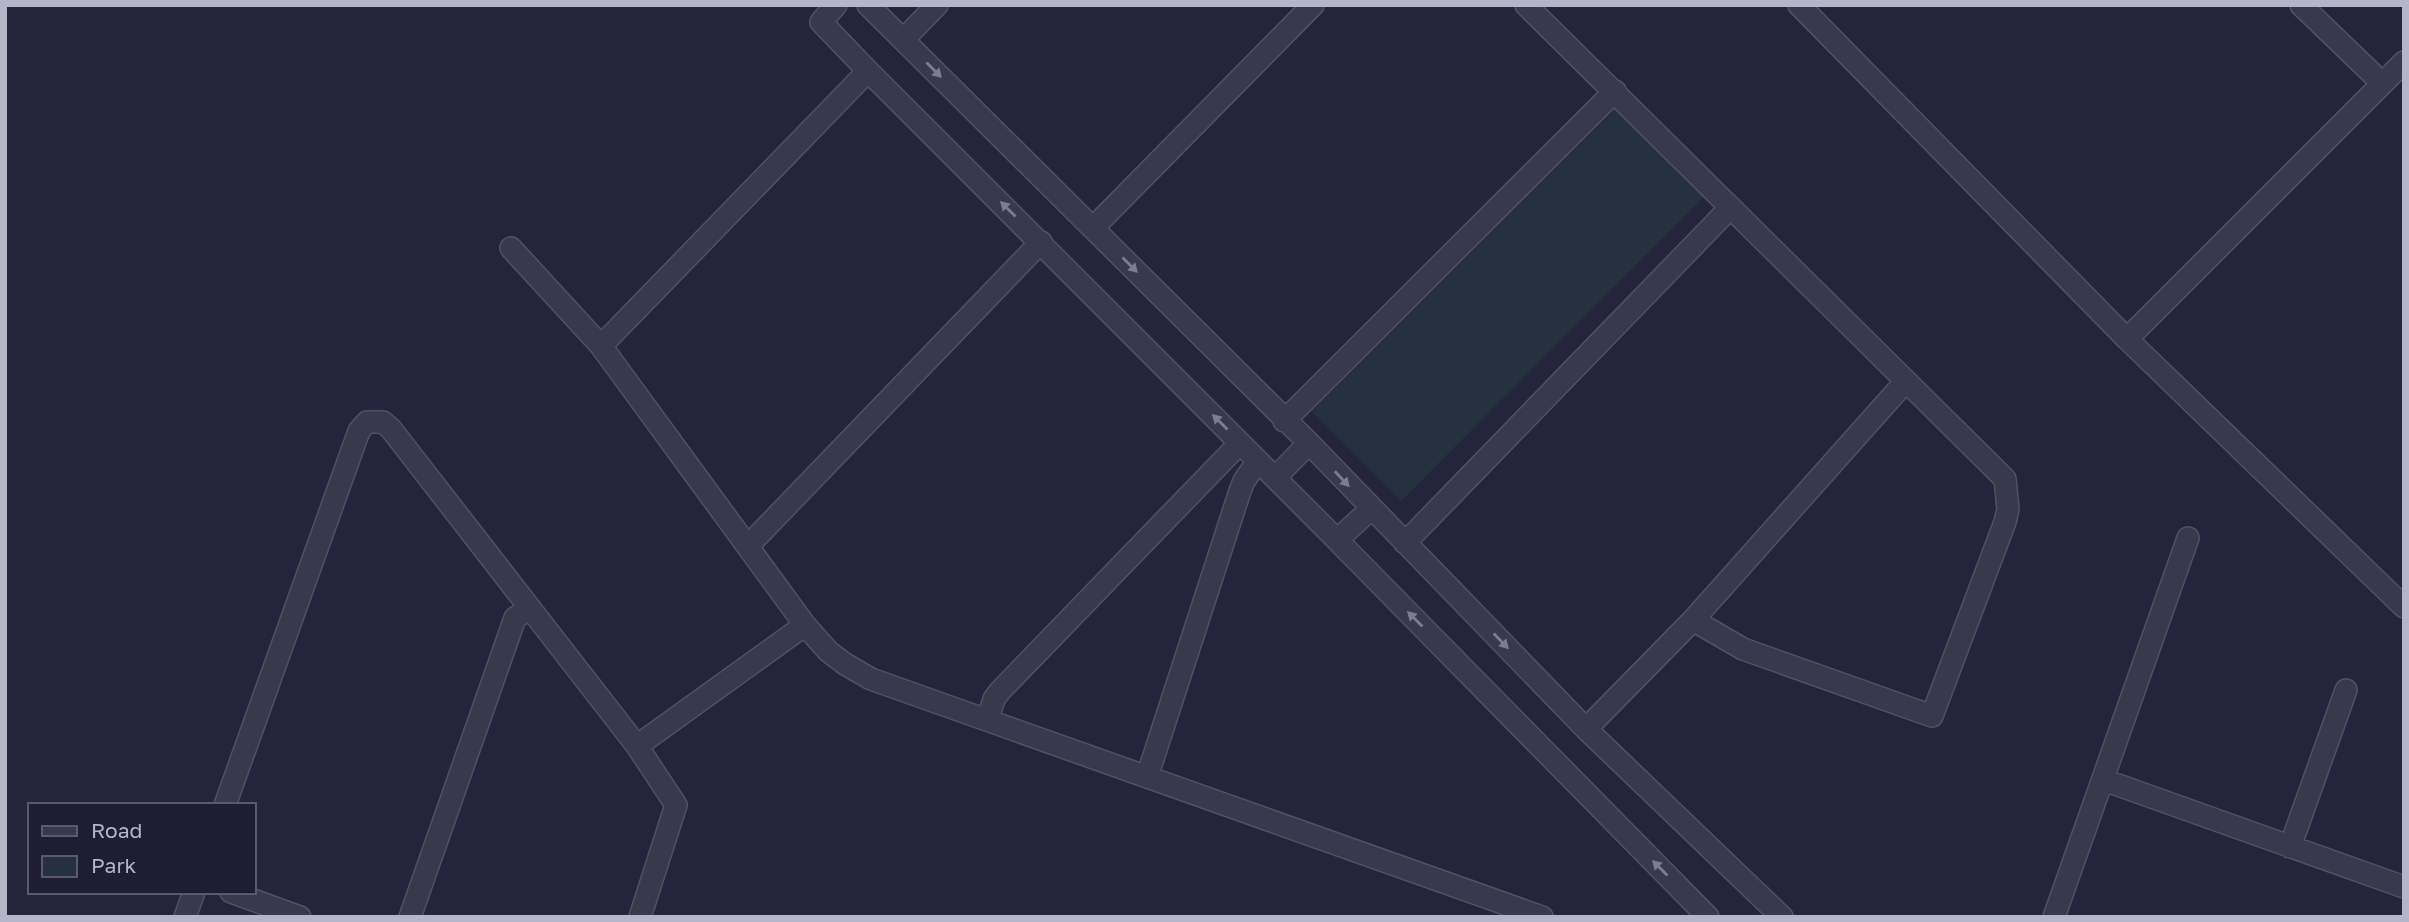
<svg xmlns="http://www.w3.org/2000/svg" width="2409" height="922" viewBox="0 0 2409 922" font-family="'Golos Text',sans-serif">
	<rect width="100%" height="100%" fill="#25243d"/>
	<!-- green -->
	<path fill="#26303e" d="M1616,104L1707,194L1401,501L1310,410Z"/>
	<g fill="none" stroke-linecap="round" stroke-linejoin="round">
		<!-- minor casing -->
		<g stroke="#515065" stroke-width="24">
			<path id="minor" d="M836,5L821,22L868,71L1337,540L1708,917
				M868,5L1309,443L1586,729L1782,917
				M1526,5L2005,479L2008,509L2005,522L1932,716L1743,649L1693,620
				M1799,5L2127,339L2404,607
				M2301,5L2382,83
				M903,40L937,5
				M1093,228L1313,5
				M511,248L601,346L805,625L828,651L845,664L871,679L1542,917
				M2127,339L2404,62
				M601,346L868,71
				M1284,421L1615,91
				M1275,478L1309,443
				M1337,540L1371,509
				M1405,543L1730,208
				M748,546L1041,242
				M988,719L994,699L1000,691L1240,443
				M1586,729L1693,620L1906,381
				M637,746L676,805L640,917
				M1147,777L1240,491L1244,481L1258,461
				M2104,780L2404,887
				M225,805L359,431L367,422H383L391,429L637,746L805,625
				M2290,847L2346,690
				M231,892L300,917
				M185,917L194,892
				M410,917L515,618L530,608
				M2054,917L2188,538"/>
		</g>
		<!-- minor -->
		<use href="#minor" stroke="#39384d" stroke-width="21"/>
	</g>
	<!-- one-way arrows -->
	<defs><path id="oneway-solid" d="M-6-.8H1V-3.2L6.5 0L1 3.2V.8H-6Z" transform="scale(1.75)"/></defs>
	<g fill="#7e7c91">
		<use href="#oneway-solid" transform="translate(934 70) rotate(45)"/>
		<use href="#oneway-solid" transform="translate(1008 209) rotate(-135)"/>
		<use href="#oneway-solid" transform="translate(1130 265) rotate(45)"/>
		<use href="#oneway-solid" transform="translate(1220 422) rotate(-135)"/>
		<use href="#oneway-solid" transform="translate(1342 479) rotate(47)"/>
		<use href="#oneway-solid" transform="translate(1415 619) rotate(-135)"/>
		<use href="#oneway-solid" transform="translate(1501 641) rotate(46)"/>
		<use href="#oneway-solid" transform="translate(1660 868) rotate(-135)"/>
	</g>
	<!-- border -->
	<rect width="2409" height="922" fill="none" stroke="#b6b4c8" stroke-width="14"/>
	<!-- legend -->
	<rect x="28" y="803" width="228" height="91" fill="#1e1d32" stroke="#5b596e" stroke-width="2"/>
	<rect x="42" y="826" width="35" height="10" fill="#39384d" stroke="#5b596e" stroke-width="2"/>
	<text x="91" y="838" font-size="21" fill="#b6b4c8">Road</text>
	<rect x="42" y="856" width="35" height="21" fill="#26303e" stroke="#5b596e" stroke-width="2"/>
	<text x="91" y="873" font-size="21" fill="#b6b4c8">Park</text>
</svg>
